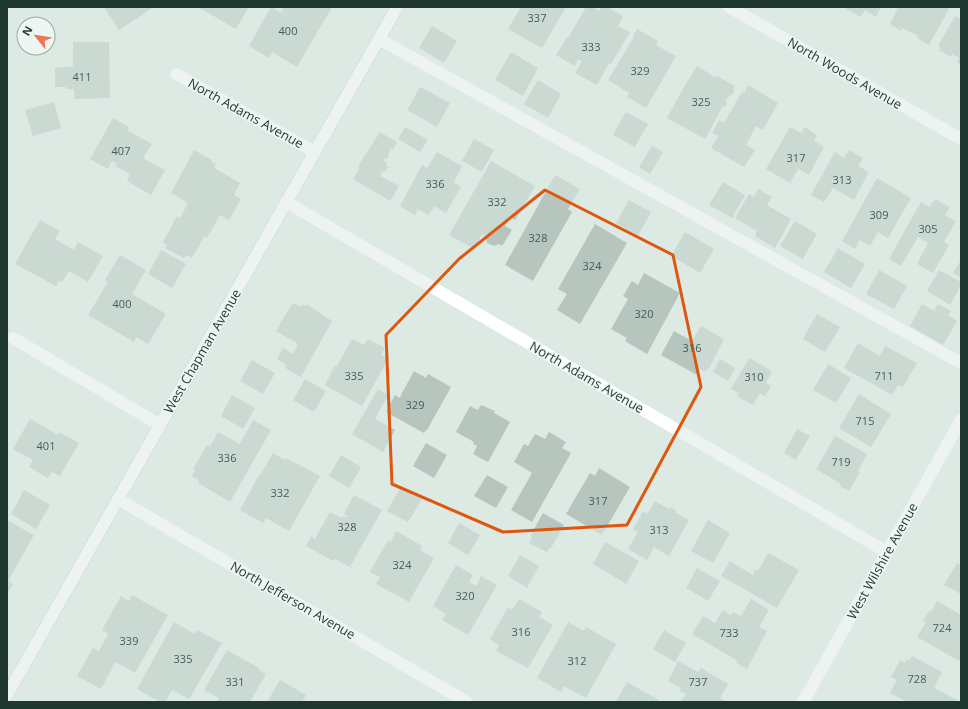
<svg xmlns="http://www.w3.org/2000/svg" width="968" height="709" viewBox="0 0 968 709" font-family="'Open Sans',sans-serif">
	<rect width="100%" height="100%" fill="#dde9e3"/>
	<!-- building -->
	<path fill="#b6c6bf" d="M104,7H154L119,30Z
		M198,7H246L248,8L236,29Z
		M271,7L287,16V15L281,12L284,7H332L297,67L272,52L269,58L249,46Z
		M521,7H566L542,48L508,29Z
		M586,7H592L599,11L601,7H607L623,16L618,26L630,32L611,64L609,63L597,85L575,73L582,61L578,59L575,66L556,55L567,37L568,38Z
		M847,7H881L876,17L865,10L861,17L846,9Z
		M898,7H945L949,9L929,45L917,38L918,36L902,28L901,31L890,24Z
		M955,16L961,19V65L957,62L959,58L952,54L951,57L939,50L941,48L938,46Z
		M432,26L457,41L444,63L419,48Z
		M637,29L658,41L656,45L676,56L646,108L627,97L629,93L608,80L634,37L633,36Z
		M73,42H109L110,98L74,99V89H66V87H55V68L73,66Z
		M511,52L538,68L523,96L495,80Z
		M697,66L716,78L717,76L735,86L733,89L735,90L732,95L731,94L727,99L725,102L727,103L725,107L723,106L705,139L667,118L681,92Z
		M538,80L561,94L548,118L524,104Z
		M748,85L778,103L763,130L756,126L746,145L755,150L744,167L711,148L718,136L712,133L719,120L724,123L742,92L744,93Z
		M420,87L450,103L437,127L407,110Z
		M54,102L61,128L33,136L25,110Z
		M626,112L648,124L635,147L613,135Z
		M113,118L129,127L128,131L152,144L143,158L165,170L151,195L127,181L130,174L115,166L117,164L112,161L108,169L90,159Z
		M405,127L428,140L420,152L398,139Z
		M790,127L801,133L805,127L817,135L814,141L824,147L809,175L798,169L790,183L766,169Z
		M380,132L397,142L393,150L391,148L387,159L385,158L384,161L387,163L386,165L388,167L385,172L383,171L380,176L399,186L390,201L353,179L360,167L358,166Z
		M474,139L494,150L482,172L462,161Z
		M652,146L663,152L650,174L639,167Z
		M194,150L212,160L211,162L216,164L214,168L240,183L234,195L241,199L229,220L220,215L207,238L204,237L192,258L186,255L184,258L165,248L167,245L163,242L177,216L180,218L188,203L171,193Z
		M849,150L863,158L858,166L869,172L854,200L833,188L824,202L811,195L835,152L844,158Z
		M437,152L462,166L454,182L461,187L446,213L434,206L429,215L418,209L415,215L400,206L422,165L427,168Z
		M491,161L535,186L515,220L510,217L505,226L512,230L502,246L499,244L494,246L487,243L486,237L482,234L474,249L449,235Z
		M555,175L580,189L568,209L572,212L533,281L505,265Z
		M877,178L911,198L888,238L878,232L870,246L860,240L855,249L842,241Z
		M723,182L745,195L732,218L709,205Z
		M758,189L772,197L767,205L791,219L775,248L755,236L757,231L735,218L749,194L754,197Z
		M935,199L950,207L945,215L956,221L944,242L949,245L933,273L917,264L928,243L918,237L901,266L889,259L921,202L930,207Z
		M629,200L651,212L638,236L616,223Z
		M40,220L60,231L55,239L74,250L78,242L103,256L88,282L69,271L62,282L59,281L56,286L15,264Z
		M795,221L817,234L803,259L780,246Z
		M595,224L627,243L580,324L557,310L567,294L558,289Z
		M685,232L714,249L700,273L671,256Z
		M838,248L865,264L851,288L824,272Z
		M161,250L186,264L172,288L148,274Z
		M120,255L146,270L132,294L166,314L148,344L136,337L134,342L88,315L108,282L105,280Z
		M961,260V278L953,273Z
		M879,270L907,286L894,309L866,294Z
		M939,270L961,282V285L950,305L927,291Z
		M644,273L680,293L647,354L625,341L627,338L611,329L628,299L623,296L632,281L638,285Z
		M293,303L301,307L302,304L305,306L306,304L332,321L301,377L285,368L287,365L277,359L283,348L293,354L298,344L276,331L291,305H292Z
		M922,304L934,311L938,304L951,311L948,315L957,321L943,345L910,326Z
		M817,314L840,327L825,352L803,339Z
		M701,326L724,339L709,369L708,368L705,372L701,369L697,375L661,355L674,331L692,341Z
		M352,339L364,345L368,339L385,348L381,355L388,359L362,406L325,385L335,365L337,366Z
		M858,343L880,356L885,346L917,363L903,387L898,385L892,395L844,368Z
		M749,358L772,371L766,383L771,386L765,396L760,393L753,405L737,396L739,393L731,389Z
		M720,359L735,368L728,381L713,372Z
		M252,360L275,373L263,394L240,381Z
		M828,364L851,378L836,403L813,390Z
		M414,371L426,378L428,374L451,387L427,430H426L424,433L386,412L395,395L400,398L402,393Z
		M305,379L326,391L314,412L293,400Z
		M378,389L388,395L375,419L395,430L383,452L352,434Z
		M859,394L891,414L871,447L839,428Z
		M232,395L255,408L243,429L221,416Z
		M481,405L495,411L494,413L510,422L488,462L473,454L477,446L473,444L474,442L456,432L470,406L478,410Z
		M30,419L58,435L59,432L79,443L60,476L52,472L48,478L29,467L33,460L13,449Z
		M253,420L271,430L230,502L198,483L199,480L192,476L195,470L193,469L207,445L210,447L218,432L240,444Z
		M797,429L810,436L796,460L784,453Z
		M549,432L566,442L562,448L571,453L532,522L511,510L532,473L514,462L524,444L528,446L535,434L545,439Z
		M835,436L867,454L858,471L860,472L849,491L840,486L841,484L816,469Z
		M426,443L447,455L434,478L413,466Z
		M273,453L285,460L286,458L320,476L289,531L266,518L263,523L240,510L260,473L261,474Z
		M341,455L361,467L349,488L329,476Z
		M599,468L630,487L602,535L566,514L590,473L595,476Z
		M487,475L508,487L496,508L474,496Z
		M401,487L422,499L408,522L387,511Z
		M24,490L50,505L36,529L11,514Z
		M354,495L382,510L350,567L335,559L333,561L306,546L311,536L315,539L330,512L342,518L343,516L347,518L348,516L344,514Z
		M655,501L669,509L670,507L676,510L675,512L689,520L669,556L654,547L647,560L628,549L638,532L633,529L643,511L647,514Z
		M543,513L564,525L551,548L550,547L547,552L529,543L532,537L530,536Z
		M7,520L34,535L8,581L13,584L7,594Z
		M708,520L730,533L713,563L691,551Z
		M459,523L480,535L468,555L448,543Z
		M396,531L422,546L420,550L434,558L409,602L376,584L380,577L370,572L388,540L391,542Z
		M605,542L639,561L626,584L593,564Z
		M768,553L799,570L777,608L721,576L730,561L753,575L756,569L758,571Z
		M520,555L539,566L527,588L508,576Z
		M957,563L961,566V594L944,585Z
		M456,565L473,575L469,582L476,586L481,576L497,585L468,635L442,620L446,614L433,606Z
		M697,568L720,581L708,601L686,588Z
		M132,595L168,615L135,673L115,662L101,689L77,676L93,648L99,651L108,634L102,630L121,596L129,601Z
		M519,599L542,612L539,617L553,625L528,668L496,651L499,645L490,639L508,607L512,610Z
		M751,599L769,610L759,627L767,631L747,669L736,663L738,661L692,634L703,616L715,623L723,610L731,615L733,612L741,616Z
		M937,601L961,615V662L917,637L926,622L923,621L929,611L931,612Z
		M174,622L195,634L197,630L222,643L189,699L172,690L165,702H160L137,689Z
		M568,622L584,631L586,627L616,644L586,698L564,686L561,692L537,678Z
		M664,630L686,643L675,662L653,649Z
		M227,650L259,668L258,669L266,674L250,702L243,701L217,702L219,698L204,690Z
		M912,656L942,672L934,688L957,700L955,702H907L890,693L897,680L891,677L900,660L905,663L907,659L910,660Z
		M678,661L698,672L701,668L728,684L720,698L727,702H681L686,694L680,691L681,688L668,681Z
		M280,680L306,695L302,702H267Z
		M627,682L659,700L658,702H616Z"/>
	<g fill="none" stroke-linecap="round" stroke-linejoin="round">
		<!-- secondary casing -->
		<g stroke="#b1c8bf" stroke-width="13">
			<path id="secondary" d="M7,695L397,7"/>
		</g>
		<!-- lane -->
		<path stroke="#fff" stroke-width="12" d="M379,39L961,363"/>
		<!-- street -->
		<path stroke="#fff" stroke-width="12" d="M729,7L961,139
			M176,74L315,152
			M286,202L887,552
			M13,338L160,425
			M118,499L467,702
			M803,702L961,420"/>
		<!-- secondary -->
		<use href="#secondary" stroke="#fff" stroke-width="12"/>
	</g>
	<!-- marked area -->
	<path d="M0 0H968V709H0ZM545,190L673,255L701,387L627,525L503,532L392,484L386,335L459,259Z" fill="#dde9e3" fill-opacity=".55" fill-rule="evenodd"/>
	<path fill="none" stroke="#de570e" stroke-width="3" stroke-linejoin="round" d="M545,190L673,255L701,387L627,525L503,532L392,484L386,335L459,259Z"/>
	<g text-anchor="middle" stroke-width="3" stroke-linejoin="round" paint-order="stroke">
		<!-- number labels -->
		<g font-size="11" fill="#455c54">
			<text x="537" y="22">337</text>
			<text x="288" y="35">400</text>
			<text x="591" y="51">333</text>
			<text x="640" y="75">329</text>
			<text x="82" y="81">411</text>
			<text x="701" y="106">325</text>
			<text x="121" y="155">407</text>
			<text x="796" y="162">317</text>
			<text x="842" y="184">313</text>
			<text x="435" y="188">336</text>
			<text x="497" y="206">332</text>
			<text x="879" y="219">309</text>
			<text x="928" y="233">305</text>
			<text x="538" y="242">328</text>
			<text x="592" y="270">324</text>
			<text x="122" y="308">400</text>
			<text x="644" y="318">320</text>
			<text x="692" y="352">316</text>
			<text x="354" y="380">335</text>
			<text x="884" y="380">711</text>
			<text x="754" y="381">310</text>
			<text x="415" y="409">329</text>
			<text x="865" y="425">715</text>
			<text x="46" y="450">401</text>
			<text x="227" y="462">336</text>
			<text x="841" y="466">719</text>
			<text x="280" y="497">332</text>
			<text x="598" y="505">317</text>
			<text x="347" y="531">328</text>
			<text x="659" y="534">313</text>
			<text x="402" y="569">324</text>
			<text x="465" y="600">320</text>
			<text x="942" y="632">724</text>
			<text x="521" y="636">316</text>
			<text x="729" y="637">733</text>
			<text x="129" y="645">339</text>
			<text x="183" y="663">335</text>
			<text x="577" y="665">312</text>
			<text x="917" y="683">728</text>
			<text x="235" y="686">331</text>
			<text x="698" y="686">737</text>
		</g>
		<!-- street labels -->
		<g font-size="13" fill="#1f3830" stroke="#edf6f1">
			<text transform="translate(845 73) rotate(30)" y="5">North Woods Avenue</text>
			<text transform="translate(246 113) rotate(29)" y="5">North Adams Avenue</text>
			<text transform="translate(202 351) rotate(-60)" y="5">West Chapman Avenue</text>
			<text transform="translate(587 377) rotate(30)" y="5">North Adams Avenue</text>
			<text transform="translate(882 561) rotate(-61)" y="5">West Wilshire Avenue</text>
			<text transform="translate(293 600) rotate(30)" y="5">North Jefferson Avenue</text>
		</g>
	</g>
	<!-- border -->
	<rect width="968" height="709" fill="none" stroke="#1f3830" stroke-width="16"/>
	<!-- north arrow -->
	<g transform="translate(36 36) rotate(300)"><circle r="19" fill="#edf6f1" stroke="#9baaa4"/>
	<path d="M0-3L7 15L0 10L-7 15Z" fill="#ef7556"/>
	<text y="-6" font-size="11" font-weight="bold" text-anchor="middle" fill="#1f3830">N</text>
	</g>
</svg>
